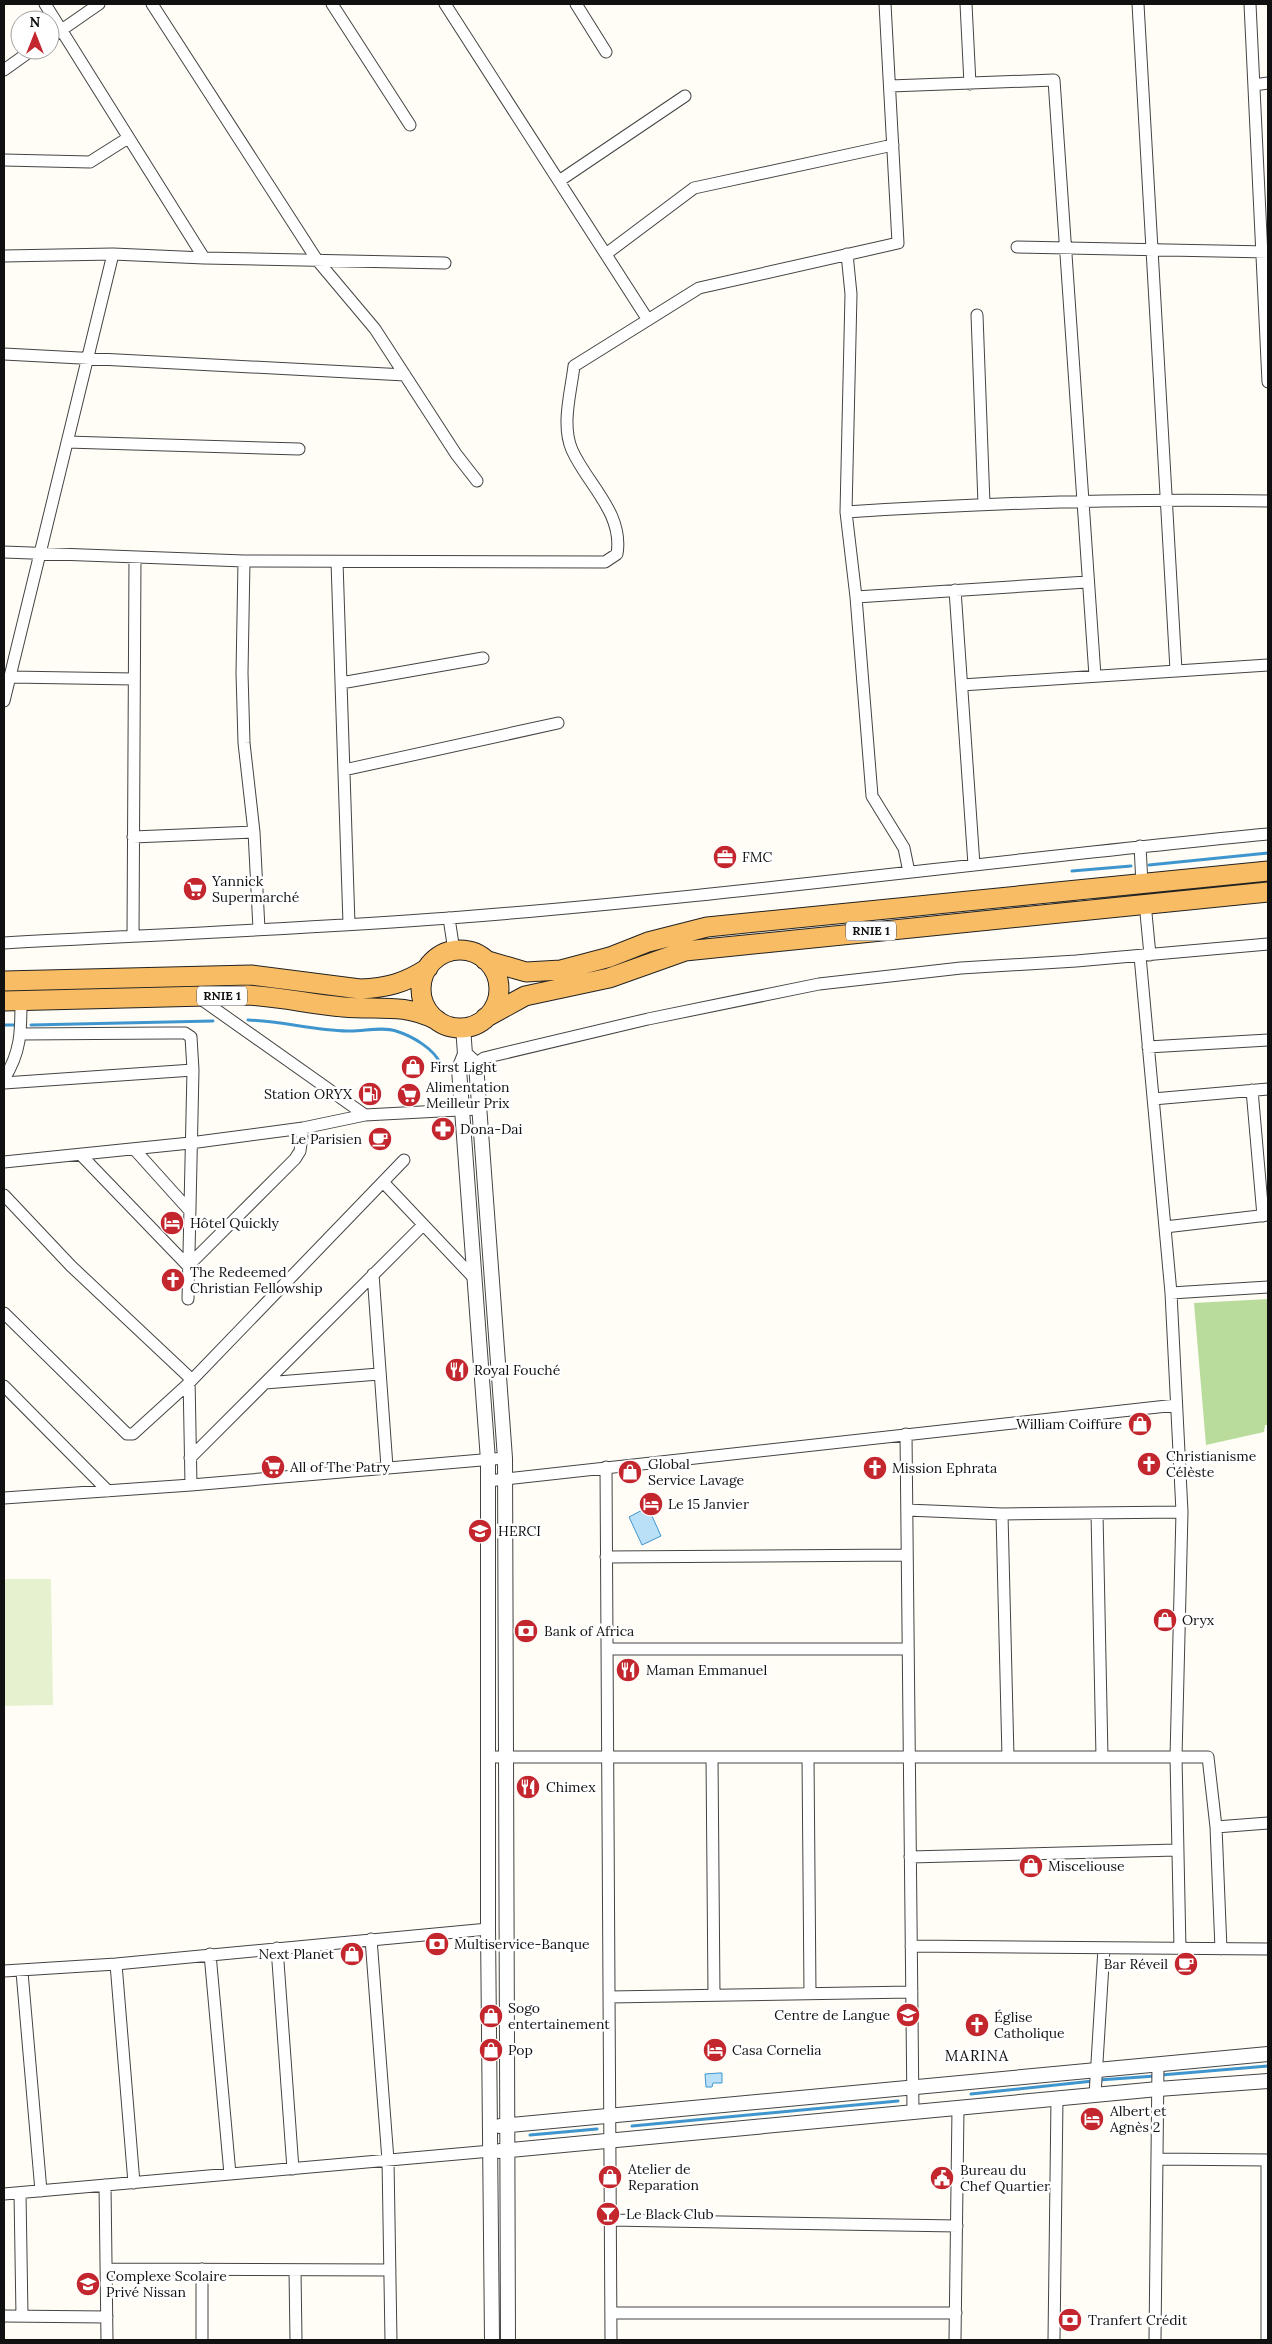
<svg xmlns="http://www.w3.org/2000/svg" width="1272" height="2344" viewBox="0 0 1272 2344" font-family="Lora,serif">
	<rect width="100%" height="100%" fill="#fffdf5"/>
	<!-- forest -->
	<path fill="#b9dc9c" d="M1268,1299V1425H1265L1264,1432L1206,1445L1194,1303Z"/>
	<!-- pitch -->
	<path fill="#e6f2cf" d="M4,1579H51L53,1705L4,1706Z"/>
	<!-- water -->
	<path fill="#b9e0f7" stroke="#3f96cf" d="M648,1507L661,1536L642,1545L629,1517Z
		M719,2073H722V2083H713L712,2087H706L705,2074Z"/>
	<g fill="none" stroke-linecap="round" stroke-linejoin="round">
		<!-- stream -->
		<path stroke="#3f96cf" stroke-width="3" d="M1149,865L1268,853
			M1072,871L1131,866
			M248,1020C281,1021 313,1030 347,1031C362,1032 382,1026 396,1031C412,1036 435,1049 441,1065
			M4,1025H15
			M31,1025L213,1021
			M1161,2075L1268,2066
			M1099,2080L1155,2076
			M971,2094L1093,2081
			M632,2126L898,2101
			M530,2135L597,2129"/>
		<!-- minor casing -->
		<g stroke="#444" stroke-width="13">
			<path id="minor" d="M45,4L204,258
				M152,4L317,260L375,329L456,454L477,481
				M332,4L410,125
				M445,4L648,320
				M576,4L606,52
				M966,4L970,84
				M1138,4L1176,670
				M1250,4L1268,382
				M50,38L99,4
				M4,70L32,50
				M1254,85L1268,83
				M890,86L1054,80L1095,676
				M4,160L90,162L128,138
				M559,181L685,96
				M1017,247L1268,252
				M606,254L694,188L893,145
				M847,254L851,294L846,512L856,597L872,796L904,848L909,872
				M4,256L113,254L204,258L445,263
				M977,315L984,504
				M4,354L405,375
				M67,442L299,449
				M846,512C987,503 1127,498 1268,501
				M4,552L244,561L605,562L617,554C624,513 587,484 572,450C561,425 571,392 574,366L699,288L898,243L885,4
				M244,561L242,673L244,743L254,832L259,929
				M337,562L349,924
				M955,590L974,865
				M856,597L1087,582
				M10,677L134,679
				M341,683L483,658
				M962,685L1268,665
				M4,701L113,254
				M344,770L558,723
				M133,837L254,832
				M1140,846L1142,884
				M1145,903L1150,955
				M449,918L454,951
				M133,936L135,557
				M4,943C152,935 301,929 450,918C723,897 995,860 1268,834
				M1140,956L1171,1293L1182,1512L1176,1757L1180,1949
				M198,997L365,1115
				M21,1034L169,1033H185L191,1037L193,1070L188,1299
				M1148,1047L1268,1040
				M476,1064L484,1058L492,1056L648,1019L819,984L961,968L1076,961L1268,944
				M4,1079C21,1052 21,1032 21,1001
				M4,1083L193,1070
				M1252,1090L1263,1216
				M1153,1099L1268,1089
				M135,1150L189,1210
				M81,1155L188,1266L295,1159L300,1151L303,1128
				M4,1162L190,1143L303,1128L365,1115L478,1109
				M383,1182L473,1277
				M4,1195L71,1266L189,1377L191,1485
				M1165,1227L1268,1215
				M373,1274L387,1467
				M1171,1293L1268,1287
				M4,1313L127,1434H133L189,1383L404,1160
				M265,1383L379,1374
				M4,1386L108,1491
				M906,1434L913,2112
				M190,1458L423,1225
				M606,1467L611,2340
				M488,1481L1176,1405
				M4,1498L191,1485L505,1458
				M907,1510L1002,1514L1182,1512
				M1097,1513L1102,1757
				M1002,1514L1008,1757
				M606,1557L907,1555
				M607,1649H907
				M488,1757H1208L1216,1827L1221,1949
				M712,1757L714,1994
				M808,1757L810,1993
				M1216,1827L1268,1823
				M910,1857L1176,1850
				M371,1939L388,2160L391,2340
				M911,1946L1268,1949
				M277,1948L293,2169
				M210,1954L230,2174
				M116,1964L134,2183
				M4,1971L116,1964L488,1929
				M22,1972L41,2191
				M609,1997L912,1992
				M1095,2095L1104,1948
				M1157,2159L1268,2160
				M105,2185L107,2340
				M20,2193L22,2316
				M4,2194L491,2151
				M610,2220L957,2226
				M107,2269L390,2270
				M202,2269V2340
				M295,2270L296,2340
				M611,2313H956
				M4,2316L107,2317
				M955,2340L958,2108
				M1054,2340L1057,2098
				M1155,2340L1158,2064
				M1267,2340V2160"/>
		</g>
		<!-- tertiary casing -->
		<g stroke="#444" stroke-width="16">
			<path id="tertiary" d="M463,1027L465,1054L459,1069L488,1460V1929L492,2340
				M465,1054L476,1064L505,1458L508,2340
				M500,2126L1268,2054
				M500,2151L1158,2089L1268,2081"/>
		</g>
		<!-- trunk casing -->
		<g stroke="#222" stroke-width="21">
			<path id="trunk" d="M421 989a39 39 0 1 1 78 0a39 39 0 1 1-78 0Z
				M485,960L526,972L561,970L610,957L648,942L707,927L1268,871
				M4,981L251,975L360,989C387,988 405,983 428,968
				M4,1001L247,995C280,997 311,1004 343,1007C380,1010 402,1003 437,1020
				M485,1018L525,996L609,978L685,951L1268,892"/>
		</g>
		<!-- minor -->
		<use href="#minor" stroke="#fff" stroke-width="11"/>
		<!-- tertiary -->
		<use href="#tertiary" stroke="#fff" stroke-width="14"/>
		<!-- trunk -->
		<use href="#trunk" stroke="#f7bc64" stroke-width="19"/>
	</g>
	<!-- icons -->
	<defs>
		<g id="office-disc" transform="scale(1.25)"><circle r="9.5" fill="#c4262e" stroke="#fff"/><path d="M-6-3h4V-5.5h4V-3h4V5H-6ZM-1-4.5V-3h2v-1.5ZM-6 0V1H6V0Z" fill="#fff"/></g>
		<g id="supermarket-disc" transform="scale(1.25)"><circle r="9.5" fill="#c4262e" stroke="#fff"/><path d="M-6-5.5h2.5l.6 2H6L4.5 2H-2.5L-4.4-4H-6ZM-1.5 3.2a1.3 1.3 0 1 0 .1 0ZM3 3.2a1.3 1.3 0 1 0 .1 0Z" fill="#fff"/></g>
		<g id="shop-disc" transform="scale(1.25)"><circle r="9.5" fill="#c4262e" stroke="#fff"/><path d="M-5-2.5h2.3a2.7 3.5 0 0 1 5.4 0H5L5.5 6h-11ZM-1.5-2.5h3a1.5 2.3 0 0 0-3 0Z" fill="#fff"/></g>
		<g id="fuel-disc" transform="scale(1.25)"><circle r="9.5" fill="#c4262e" stroke="#fff"/><path d="M-5.5-6h7V0h2V4h1.3V-2.5L3-4.5l.8-.8L6-3V5H2.5V1h-1V6h-7ZM-4.2-4.7v3.2H.2V-4.7Z" fill="#fff"/></g>
		<g id="pharmacy-disc" transform="scale(1.25)"><circle r="9.5" fill="#c4262e" stroke="#fff"/><path d="M-2-6h4v4h4v4h-4v4h-4v-4h-4v-4h4Z" fill="#fff"/></g>
		<g id="cafe-disc" transform="scale(1.25)"><circle r="9.5" fill="#c4262e" stroke="#fff"/><path d="M-5.5-4.5H6V0H3Q3 3.5 0 3.5H-2.5Q-5.5 3.5-5.5 0ZM3-3.2v2h1.7v-2ZM-6 4.5H4V6H-6Z" fill="#fff"/></g>
		<g id="hotel-disc" transform="scale(1.25)"><circle r="9.5" fill="#c4262e" stroke="#fff"/><path d="M-6-4.5h1.5V1H6V5H4.5V3h-9V5H-6ZM-4 0a1.8 1.8 0 1 1 3.6 0ZM.5 0V-2.5h3Q6-2.5 6 0Z" fill="#fff"/></g>
		<g id="church-disc" transform="scale(1.25)"><circle r="9.5" fill="#c4262e" stroke="#fff"/><path d="M-1.2-6h2.4v3.5h3.3v2.4h-3.3V6h-2.4V-.1h-3.3v-2.4h3.3Z" fill="#fff"/></g>
		<g id="restaurant-disc" transform="scale(1.25)"><circle r="9.5" fill="#c4262e" stroke="#fff"/><path d="M-5-6h1v4h1v-4h1v4h1v-4h1v5L-1.5 .5V6h-2V.5L-5-1ZM5-6V6H3V1.5H1.5Q1.5-4 5-6Z" fill="#fff"/></g>
		<g id="university-disc" transform="scale(1.25)"><circle r="9.5" fill="#c4262e" stroke="#fff"/><path d="M0-5L7-2L0 1L-7-2ZM-4 1L0 2.5L4 1V4Q0 6-4 4Z" fill="#fff"/></g>
		<g id="bank-disc" transform="scale(1.25)"><circle r="9.5" fill="#c4262e" stroke="#fff"/><path d="M-6-4H6V4H-6ZM0-2.3a2.3 2.3 0 1 0 0 4.6a2.3 2.3 0 1 0 0-4.6Z" fill="#fff"/></g>
		<g id="school-disc" transform="scale(1.25)"><circle r="9.5" fill="#c4262e" stroke="#fff"/><path d="M0-5L7-2L0 1L-7-2ZM-4 1L0 2.5L4 1V4Q0 6-4 4Z" fill="#fff"/></g>
		<g id="civic-disc" transform="scale(1.25)"><circle r="9.5" fill="#c4262e" stroke="#fff"/><path d="M-.6-6.5H3V-4.5H.6V-3L4-1V1h2V6H-6V1h2V-1L-.6-3ZM-1.2 2.5V6h2.4V2.5Z" fill="#fff"/></g>
		<g id="bar-disc" transform="scale(1.25)"><circle r="9.5" fill="#c4262e" stroke="#fff"/><path d="M-6-5H6L.8 .8V4.5H3.5V6h-7V4.5H-.8V.8Z" fill="#fff"/></g>
	</defs>
	<g fill-rule="evenodd">
		<use href="#office-disc" x="725" y="857"/>
		<use href="#supermarket-disc" x="195" y="889"/>
		<use href="#shop-disc" x="413" y="1067"/>
		<use href="#fuel-disc" x="370" y="1094"/>
		<use href="#supermarket-disc" x="409" y="1095"/>
		<use href="#pharmacy-disc" x="443" y="1129"/>
		<use href="#cafe-disc" x="380" y="1139"/>
		<use href="#hotel-disc" x="172" y="1223"/>
		<use href="#church-disc" x="173" y="1280"/>
		<use href="#restaurant-disc" x="457" y="1370"/>
		<use href="#shop-disc" x="1140" y="1424"/>
		<use href="#church-disc" x="1149" y="1464"/>
		<use href="#supermarket-disc" x="273" y="1467"/>
		<use href="#church-disc" x="875" y="1468"/>
		<use href="#shop-disc" x="630" y="1472"/>
		<use href="#hotel-disc" x="651" y="1504"/>
		<use href="#university-disc" x="480" y="1531"/>
		<use href="#shop-disc" x="1165" y="1620"/>
		<use href="#bank-disc" x="526" y="1631"/>
		<use href="#restaurant-disc" x="628" y="1670"/>
		<use href="#restaurant-disc" x="528" y="1787"/>
		<use href="#shop-disc" x="1031" y="1866"/>
		<use href="#bank-disc" x="437" y="1944"/>
		<use href="#shop-disc" x="352" y="1954"/>
		<use href="#cafe-disc" x="1186" y="1964"/>
		<use href="#school-disc" x="908" y="2015"/>
		<use href="#shop-disc" x="491" y="2016"/>
		<use href="#church-disc" x="977" y="2025"/>
		<use href="#shop-disc" x="491" y="2050"/>
		<use href="#hotel-disc" x="715" y="2050"/>
		<use href="#hotel-disc" x="1092" y="2119"/>
		<use href="#shop-disc" x="610" y="2177"/>
		<use href="#civic-disc" x="942" y="2178"/>
		<use href="#bar-disc" x="608" y="2214"/>
		<use href="#school-disc" x="88" y="2284"/>
		<use href="#bank-disc" x="1070" y="2320"/>
	</g>
	<g text-anchor="middle" stroke-width="5" stroke-linejoin="round" paint-order="stroke">
		<!-- shield labels -->
		<g fill="#fff" stroke="#585858" stroke-width="1">
			<rect x="846" y="921.5" width="50" height="19" rx="4"/>
			<rect x="197" y="986.5" width="50" height="19" rx="4"/>
		</g>
		<g font-size="12" font-weight="bold" fill="#111">
			<text x="871" y="935">RNIE 1</text>
			<text x="222" y="1000">RNIE 1</text>
		</g>
		<!-- poi labels -->
		<g font-size="14" fill="#111" stroke="#fff" text-anchor="start">
			<text x="742" y="862">FMC</text>
			<text x="212" y="886">Yannick<tspan x="212" dy="16">Supermarché</tspan></text>
			<text x="430" y="1072">First Light</text>
			<text x="426" y="1092">Alimentation<tspan x="426" dy="16">Meilleur Prix</tspan></text>
			<text x="352" y="1099" text-anchor="end">Station ORYX</text>
			<text x="460" y="1134">Dona-Dai</text>
			<text x="362" y="1144" text-anchor="end">Le Parisien</text>
			<text x="190" y="1228">Hôtel Quickly</text>
			<text x="190" y="1277">The Redeemed<tspan x="190" dy="16">Christian Fellowship</tspan></text>
			<text x="474" y="1375">Royal Fouché</text>
			<text x="1122" y="1429" text-anchor="end">William Coiffure</text>
			<text x="1166" y="1461">Christianisme<tspan x="1166" dy="16">Célèste</tspan></text>
			<text x="648" y="1469">Global<tspan x="648" dy="16">Service Lavage</tspan></text>
			<text x="290" y="1472">All of The Patry</text>
			<text x="892" y="1473">Mission Ephrata</text>
			<text x="668" y="1509">Le 15 Janvier</text>
			<text x="498" y="1536">HERCI</text>
			<text x="1182" y="1625">Oryx</text>
			<text x="544" y="1636">Bank of Africa</text>
			<text x="646" y="1675">Maman Emmanuel</text>
			<text x="546" y="1792">Chimex</text>
			<text x="1048" y="1871">Misceliouse</text>
			<text x="454" y="1949">Multiservice-Banque</text>
			<text x="334" y="1959" text-anchor="end">Next Planet</text>
			<text x="1168" y="1969" text-anchor="end">Bar Réveil</text>
			<text x="508" y="2013">Sogo<tspan x="508" dy="16">entertainement</tspan></text>
			<text x="890" y="2020" text-anchor="end">Centre de Langue</text>
			<text x="994" y="2022">Église<tspan x="994" dy="16">Catholique</tspan></text>
			<text x="508" y="2055">Pop</text>
			<text x="732" y="2055">Casa Cornelia</text>
			<text x="1110" y="2116">Albert et<tspan x="1110" dy="16">Agnès 2</tspan></text>
			<text x="628" y="2174">Atelier de<tspan x="628" dy="16">Reparation</tspan></text>
			<text x="960" y="2175">Bureau du<tspan x="960" dy="16">Chef Quartier</tspan></text>
			<text x="626" y="2219">Le Black Club</text>
			<text x="106" y="2281">Complexe Scolaire<tspan x="106" dy="16">Privé Nissan</tspan></text>
			<text x="1088" y="2325">Tranfert Crédit</text>
		</g>
		<!-- neighbourhood labels -->
		<g font-size="15" letter-spacing="1" fill="#111" stroke="#fff">
			<text x="977" y="2061">MARINA</text>
		</g>
	</g>
	<!-- border -->
	<rect width="1272" height="2344" fill="none" stroke="#111111" stroke-width="10"/>
	<!-- north arrow -->
	<g transform="translate(35 35)"><circle r="24" fill="#ffffff" stroke="#a0a0a0"/>
	<path d="M0-4L9 19L0 12L-9 19Z" fill="#c4262e"/>
	<text y="-8" font-size="14" font-weight="bold" text-anchor="middle" fill="#111111">N</text>
	</g>
</svg>
